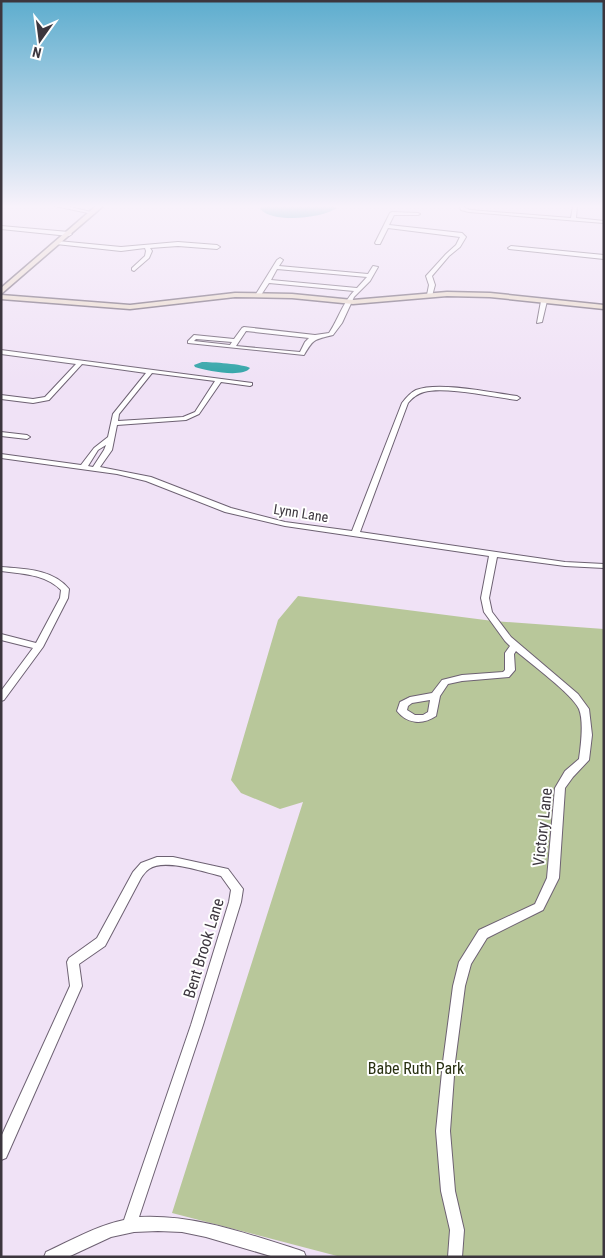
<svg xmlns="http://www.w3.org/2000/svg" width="605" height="1258" viewBox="0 0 605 1258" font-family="'Roboto Condensed',sans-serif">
	<rect width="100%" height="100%" fill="#f0e2f6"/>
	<!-- green -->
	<path fill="#b8c79a" d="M298,596L493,621L604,629V1257H341L172,1213L303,802L280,809L241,793L231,780L278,620Z"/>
	<!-- water -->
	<path fill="#2ea3a6" d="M262,206H333L337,208C322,218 274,224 260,209Z
		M202,362C211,362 244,364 250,368C243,378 207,371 195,367L194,365Z"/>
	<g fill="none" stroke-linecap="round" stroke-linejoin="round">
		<!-- street casing -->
		<g stroke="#6d6172" stroke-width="2">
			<path id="street" d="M55,206H66L95,213L93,214Z
				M460,206H464L465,208L470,210L571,218L573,206H577L576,218L604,221V223L469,212L461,210Z
				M392,212L418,213L420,214L418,215H394L389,225L462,233L466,237L460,247L449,256L432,276L435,285L432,296L427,295L429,285L426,276L446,254L456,245L460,237L388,228L380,244H376L375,243L390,213Z
				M1,226L69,232L72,234L69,236L1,229Z
				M58,241L121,247L178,242L217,245L220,247L217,249L178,246L150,248L152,251L149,258L134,271L132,270V268L145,256L146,251L145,248L121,251L56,244V242Z
				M511,246L604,255V259L509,249L508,248Z
				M280,258L283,260L279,266L368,274L373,266L378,267L370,281L354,297L342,323L333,335C314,340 314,338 304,355L188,343V341L194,335L234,339L242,328L244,327L315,335L329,333C338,320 343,302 354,291L269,283L261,295H257L256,294L277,260ZM277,269L367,277L357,288L271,280ZM246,331L309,338L305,342L300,352L236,346ZM196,339L232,342L230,345L194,341Z
				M544,299L547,301L542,322L537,323L541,301Z
				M1,350L252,383V385L250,386L221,382L199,414L186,420L117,425L112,450L100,467L151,477L231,508L285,522L352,531L402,403C406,398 410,393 416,390C439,381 492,393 517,396L520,398L517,400C494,397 444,386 424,392C417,394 412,398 408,403L360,532L565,562L604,564V568L565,566L497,557L489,598L492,612L511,637L578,694L589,709L592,735L589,760L573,777L565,788L559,878L543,910L487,938L471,964L465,986L455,1062L450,1131L455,1191L464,1230L462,1257H448L450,1230L441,1191L436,1131L443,1062L453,986L459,962L479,930L535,904L547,878L555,788L565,771L579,759C581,745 584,721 579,709C572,694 530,663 516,651L514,654L515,670L509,677L462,681L448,684L440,696L436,716C423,725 407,724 397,711L400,702L410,697L432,693L442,680L462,675L503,672L505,670V653L510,646L505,641L484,612L481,598L489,556L285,526L225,512L146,481L117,474L1,458V454L81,465L94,448L108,437L113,414L146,373L82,364L49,400L33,403L1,399V395L33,399L45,397L76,364L1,354ZM152,373L215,381L195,412L183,417L118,421L119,414ZM106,445L104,450L93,467L88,466L98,450ZM430,700L428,712L423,715H415L407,710L408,706L412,703Z
				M1,432L27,435L30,437L27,439L1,436Z
				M1,567C25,569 53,569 69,589L68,598L43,647L4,700L1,701V691L33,648L1,640V634L36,643L60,598L61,590C45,574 22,574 1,571Z
				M157,857H173L228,869L243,889L241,902L203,1025L139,1217C195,1214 247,1234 299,1250L304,1252L306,1257H274L206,1237L182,1232L158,1231L134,1232L111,1237L68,1257H44L46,1252C72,1240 96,1226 124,1220L191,1025L229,902L231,890L221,876C203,872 164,858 149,869C146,871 143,875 141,878L105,946L79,964L82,986L6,1158L1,1160V1137L70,986L67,962L69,958L97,938L133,872L141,863Z"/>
		</g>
		<!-- secondary casing -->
		<g stroke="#6d6172" stroke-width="3">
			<path id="secondary" d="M96,206H103L1,294V288Z
				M447,292L490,293L604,305V309L490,297L447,296L353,304L292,298L235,297L130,309L1,299V295L130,305L235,293L292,294L353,300Z"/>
		</g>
		<!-- street -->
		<use href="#street" fill="#fff" fill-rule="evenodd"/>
		<!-- secondary -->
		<use href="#secondary" fill="#eadbcb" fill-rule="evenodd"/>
	</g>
	<!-- sky -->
	<linearGradient id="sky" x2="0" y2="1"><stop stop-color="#5dadce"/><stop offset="0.54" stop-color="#f8f2fb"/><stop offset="1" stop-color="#f8f2fb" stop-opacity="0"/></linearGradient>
	<rect width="605" height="382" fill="url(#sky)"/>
	<g text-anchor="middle" stroke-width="4" stroke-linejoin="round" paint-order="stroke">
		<!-- street labels -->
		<g font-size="14" fill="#3c363e" stroke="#fff">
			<text transform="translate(301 513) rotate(9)" y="5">Lynn Lane</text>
		</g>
		<!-- near-street labels -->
		<g font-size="16" fill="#3c363e" stroke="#fff">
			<text transform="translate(542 827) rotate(-84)" y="6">Victory Lane</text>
			<text transform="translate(203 948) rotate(-73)" y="6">Bent Brook Lane</text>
		</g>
		<!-- near-park labels -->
		<g font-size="16" fill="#283011" stroke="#fff">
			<text x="416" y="1074">Babe Ruth Park</text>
		</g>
	</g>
	<!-- border -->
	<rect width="605" height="1258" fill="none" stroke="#3c363e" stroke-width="5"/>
	<!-- north arrow -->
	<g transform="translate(40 40) rotate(194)" stroke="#ffffff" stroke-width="4" paint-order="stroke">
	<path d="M0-4L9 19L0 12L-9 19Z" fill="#3c363e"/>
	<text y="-8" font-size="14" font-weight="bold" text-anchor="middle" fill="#3c363e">N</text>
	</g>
</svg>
